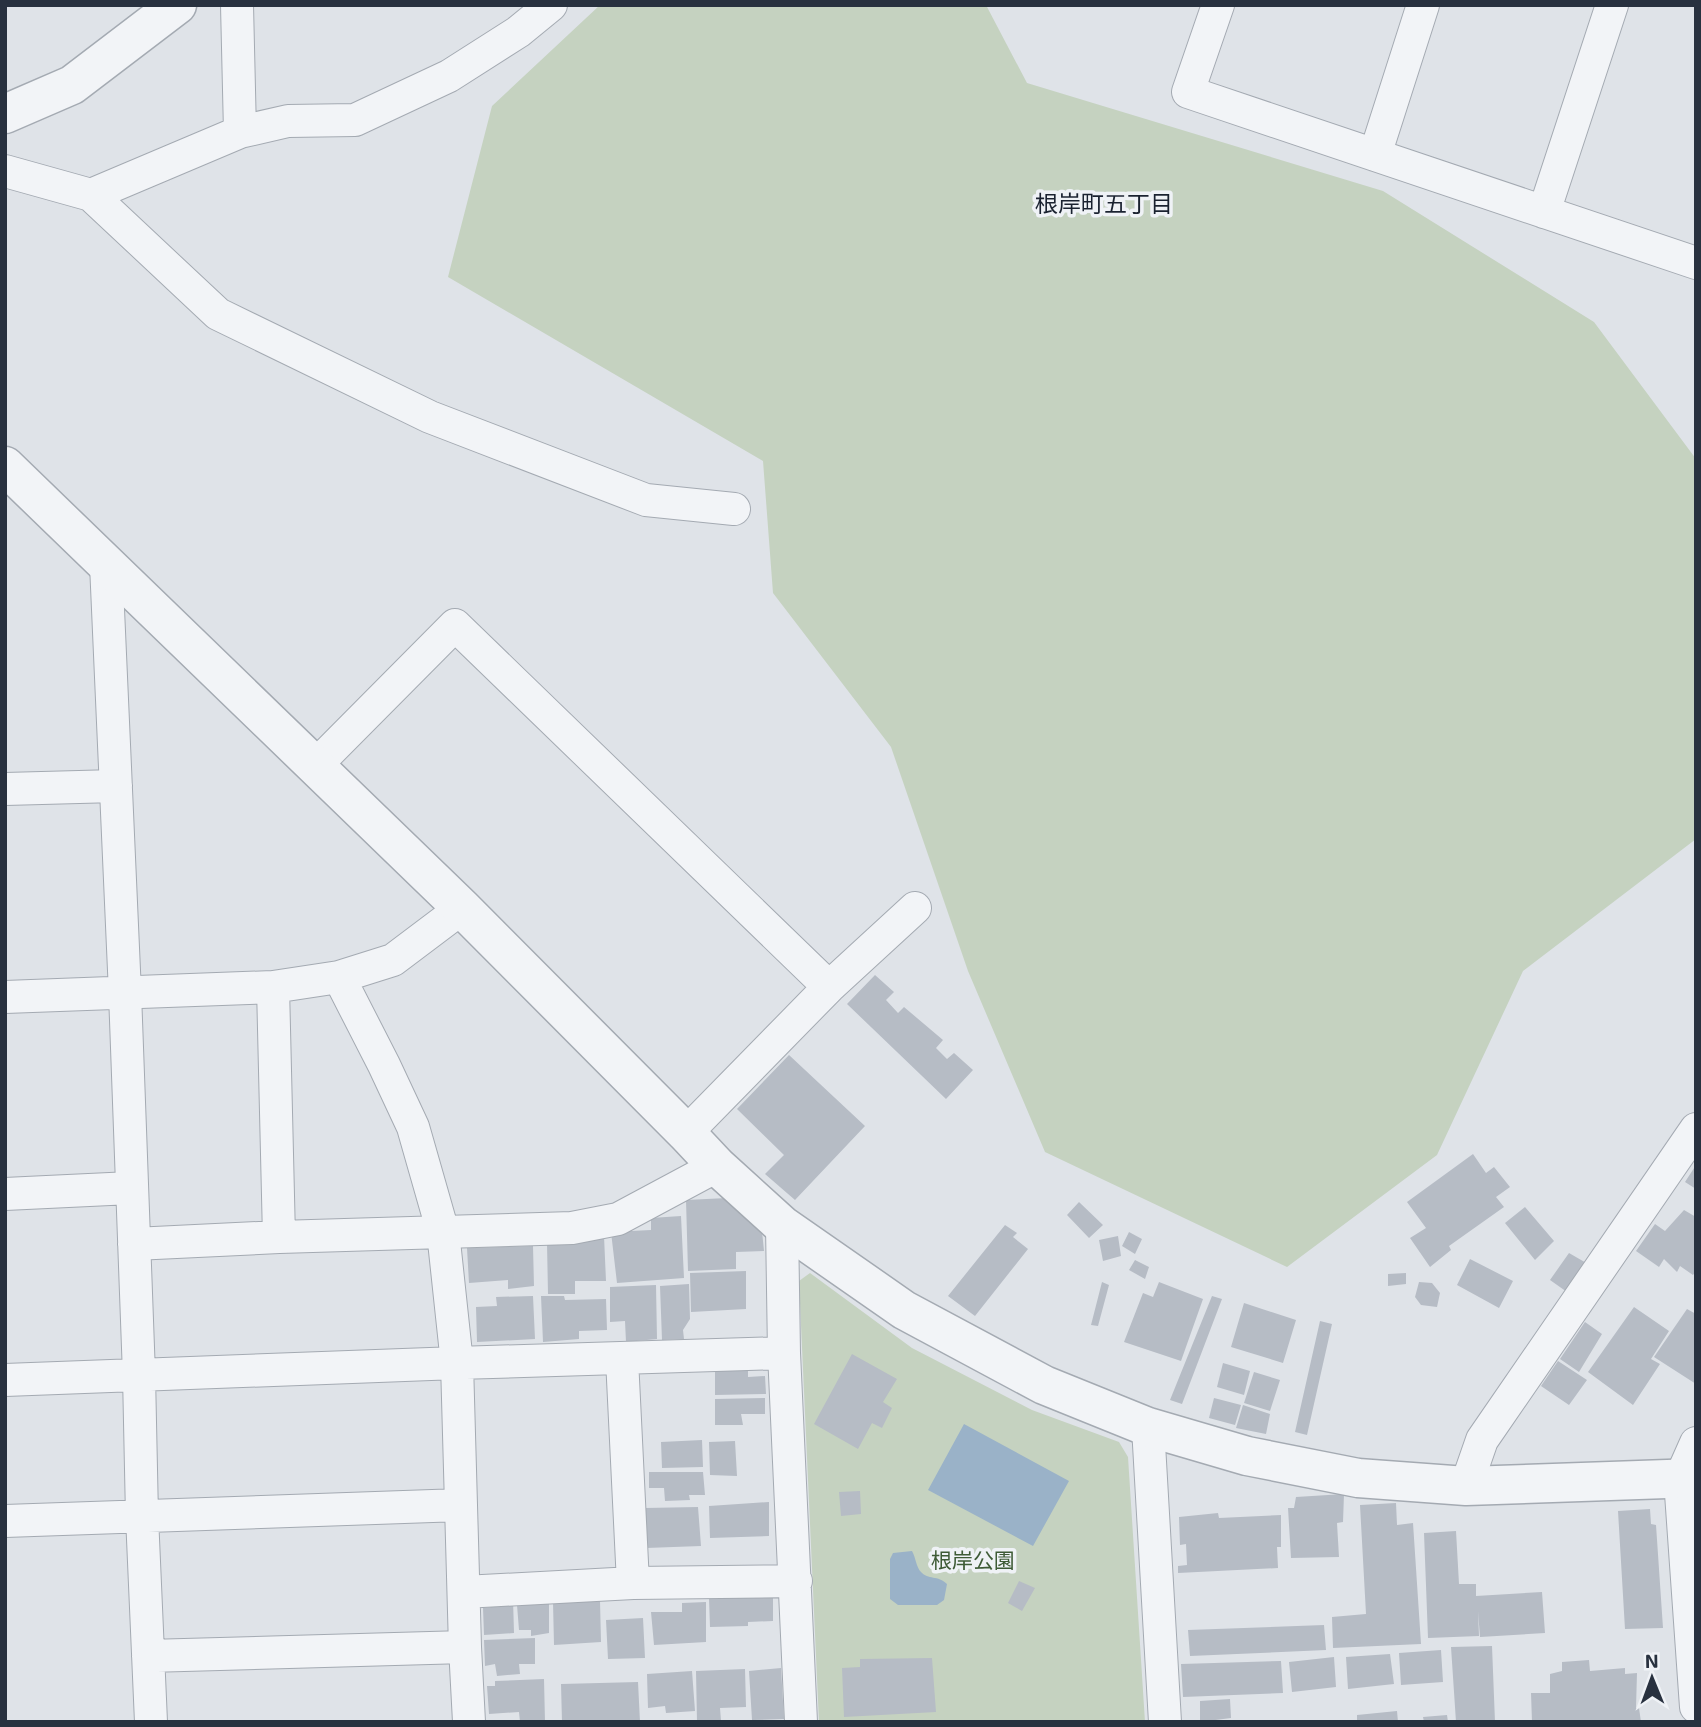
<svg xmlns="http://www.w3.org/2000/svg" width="1701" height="1727" viewBox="0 0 1701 1727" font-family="'Exo 2','Noto Sans JP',sans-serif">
	<rect width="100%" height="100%" fill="#dfe3e8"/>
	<!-- green -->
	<path fill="#c5d2c0" d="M600,5H986L1027,83L1383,191L1594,322L1696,459V645L1694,648L1696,664V839L1523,971L1437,1155L1287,1267L1045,1152L968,971L891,747L773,593L763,461L448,277L492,106Z
		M810,1273L912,1348L1032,1410L1119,1442L1128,1457L1145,1722H819L799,1281Z"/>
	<!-- water -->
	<path fill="#9ab2c8" d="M964,1424L1069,1481L1033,1546L928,1490Z
		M912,1551C916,1558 916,1567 921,1572C928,1580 938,1575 947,1584L944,1600L937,1605H898L890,1599V1559L893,1553Z"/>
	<!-- building -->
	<path fill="#b6bcc5" d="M875,975L894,992L886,1000L898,1013L904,1007L943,1040L936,1048L947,1059L954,1053L973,1070L946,1099L847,1004Z
		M789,1055L865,1126L795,1200L765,1174L784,1155L737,1109Z
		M1473,1154L1486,1173L1494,1167L1510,1187L1496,1197L1504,1207L1449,1246L1451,1250L1430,1267L1410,1238L1426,1228L1407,1202Z
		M1696,1165V1189L1685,1182Z
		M727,1198L762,1231L764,1251L736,1252V1269L688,1271L686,1200Z
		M1079,1202L1103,1225L1089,1238L1067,1215Z
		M1525,1207L1554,1241L1535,1260L1505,1223Z
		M1684,1210L1696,1217V1271L1693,1275L1680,1266L1677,1272L1664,1259L1659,1267L1636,1251L1655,1224L1665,1231Z
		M681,1216L684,1278L617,1283L611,1232L651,1230V1218Z
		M1005,1225L1017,1233L1013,1237L1028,1249L975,1316L948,1296Z
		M1129,1232L1142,1239L1135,1254L1122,1246Z
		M604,1236L606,1281H575V1294H548L547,1243L586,1242L587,1238Z
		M1118,1236L1121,1256L1103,1261L1099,1240Z
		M533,1246L534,1286L508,1289V1280L469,1283L467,1248Z
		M1569,1253L1588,1264L1567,1292L1550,1280Z
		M1470,1259L1513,1281L1499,1308L1457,1285Z
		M1135,1260L1149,1267L1145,1279L1129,1270Z
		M746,1271V1309L691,1312L690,1273Z
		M1406,1273V1284L1388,1286V1274Z
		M1102,1282L1109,1285L1098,1326L1091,1325Z
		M1159,1282L1203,1299L1181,1361L1124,1342L1143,1293L1153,1297Z
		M1419,1282L1432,1283L1440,1293L1437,1307L1421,1305L1415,1297Z
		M689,1284L690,1319L683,1330L684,1339L662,1340L660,1286Z
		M656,1285L657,1339L626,1342L625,1321L610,1322V1287Z
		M533,1296L535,1339L477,1342L476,1307L497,1306L496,1297Z
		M541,1296H564L565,1300L606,1299L607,1330L579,1331V1339L543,1342Z
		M1212,1296L1222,1299L1182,1404L1170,1400Z
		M1244,1303L1296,1320L1283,1363L1231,1347Z
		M1634,1307L1669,1331L1651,1359L1660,1364L1633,1405L1588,1372Z
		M1687,1309L1696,1314V1384L1654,1357Z
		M1320,1321L1332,1324L1307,1435L1295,1432Z
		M1585,1322L1602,1334L1579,1372L1560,1359Z
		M852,1354L897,1379L883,1402L892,1408L882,1428L872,1423L858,1449L814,1424Z
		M1558,1361L1587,1380L1569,1405L1541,1386Z
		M1223,1363L1250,1371L1244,1395L1217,1387Z
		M748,1368V1377L765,1376L766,1394L715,1395V1370Z
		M1254,1372L1280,1380L1270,1411L1244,1403Z
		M765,1398V1414H741L743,1425H715V1399Z
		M1214,1398L1241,1405L1235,1425L1209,1418Z
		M1243,1405L1270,1414L1266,1434L1236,1428Z
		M702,1440L703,1467L662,1468L661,1442Z
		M735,1441L737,1476L710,1475L709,1442Z
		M649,1472H703L705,1495H689L690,1500L665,1501L664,1488H649Z
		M860,1491L861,1514L841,1516L839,1492Z
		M1344,1494L1343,1522L1337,1523L1339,1557L1291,1558L1288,1508H1294L1296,1497Z
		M769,1502V1536L710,1538L709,1506Z
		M1396,1503L1397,1525L1413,1523L1421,1644L1333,1648L1332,1617L1366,1614L1360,1505Z
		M698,1507L701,1546L646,1548L645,1508Z
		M1650,1509L1651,1524L1656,1525L1663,1628L1625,1629L1618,1511Z
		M1218,1513L1219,1518L1281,1515V1547H1277L1278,1568L1178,1573V1566L1187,1565L1186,1544L1180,1545L1179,1517Z
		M1456,1531L1459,1584H1476V1596L1542,1592L1545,1633L1480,1637L1478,1611L1479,1636L1428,1638L1424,1533Z
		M1019,1581L1035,1588L1022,1611L1008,1603Z
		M773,1597V1621L748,1622V1626L710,1627L709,1598Z
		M500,1599H513L514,1633L484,1635L483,1608L500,1606Z
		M549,1599V1633L531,1636V1630H519L517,1605H532V1602Z
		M600,1601L601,1642L554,1645L553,1602Z
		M706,1602V1642L654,1645L651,1612H682V1603Z
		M643,1618L645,1658L608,1659L606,1620Z
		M1324,1625L1326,1650L1190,1656L1188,1630Z
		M535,1638V1664H519L520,1674L497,1676L495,1664L485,1666L484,1640Z
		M1492,1646L1495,1722H1456L1451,1647Z
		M1441,1650L1443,1682L1401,1685L1399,1653Z
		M1390,1654L1394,1684L1348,1689L1346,1657Z
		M1334,1657L1336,1687L1292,1692L1289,1662Z
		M932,1658L936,1712L844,1717L842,1668L860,1667V1659Z
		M1589,1660L1590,1671L1625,1668V1674L1637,1673L1636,1708H1639L1641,1722H1532L1531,1693H1550V1674L1562,1671V1662Z
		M1281,1661L1283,1693L1183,1697L1181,1664Z
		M781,1668L784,1719L752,1720L749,1671Z
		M745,1669L746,1707L720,1708L721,1721L697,1722L696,1671Z
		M692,1671L695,1711L666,1713L665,1706L648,1708L647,1674Z
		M544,1679L545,1722H520L519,1712L489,1714L487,1686H495V1681Z
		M638,1682L640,1722H562L561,1684Z
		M1230,1699L1231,1718L1200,1722V1701Z
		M1397,1711L1398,1722H1357V1715Z
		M1447,1715L1448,1722H1424L1423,1717Z"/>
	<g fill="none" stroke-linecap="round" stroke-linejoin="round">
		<!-- minor casing -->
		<g stroke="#a4aab2" stroke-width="34">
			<path id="minor" d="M237,5L240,132
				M1218,5L1188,92L1696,263
				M1375,155L1423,5
				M5,171L91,195L240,132L288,121L355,120L449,76L518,32L551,5
				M91,195L218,314L430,417L646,500L734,509
				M1544,212L1612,5
				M106,564L125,993L139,1375L142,1516L151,1722
				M315,766L455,625L829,987L686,1133
				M5,789L116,786
				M339,977L384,1065L413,1127L443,1232L457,1363L465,1647L469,1722
				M273,987L279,1237
				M829,987L915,908
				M5,997L273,987L339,977L393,960L462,908
				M5,1194L131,1188
				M134,1244L279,1237L572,1228L618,1219L717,1166
				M784,1353L801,1722
				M622,1359L633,1583
				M5,1380L457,1363L784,1353L782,1225
				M1148,1427L1165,1722
				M1696,1443L1680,1479L1696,1707
				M1466,1486L1482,1440L1696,1129
				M5,1521L461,1505
				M464,1592L633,1583L796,1581
				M148,1656L465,1647"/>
		</g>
		<!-- tertiary casing -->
		<g stroke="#a4aab2" stroke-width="41">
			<path id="tertiary" d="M5,114L72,85L177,5
				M5,466L462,908L686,1133L717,1166L782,1225L904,1310L1044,1385L1148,1427L1247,1456L1358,1478L1466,1486L1696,1478"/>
		</g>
		<!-- minor -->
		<use href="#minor" stroke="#f2f4f7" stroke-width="32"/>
		<!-- tertiary -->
		<use href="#tertiary" stroke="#f2f4f7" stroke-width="38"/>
	</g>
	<g text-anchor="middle" stroke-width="7" stroke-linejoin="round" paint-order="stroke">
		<!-- park labels -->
		<g font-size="21" fill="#3e5b36" stroke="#eff2f6">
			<text x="973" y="1568">根岸公園</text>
		</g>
		<!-- neighbourhood labels -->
		<g font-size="23" fill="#1a2230" stroke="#eff2f6">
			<text x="1104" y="212">根岸町五丁目</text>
		</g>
	</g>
	<!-- border -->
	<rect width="1701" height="1727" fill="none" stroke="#28313f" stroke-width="14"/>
	<!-- north arrow -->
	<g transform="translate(1652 1678) rotate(359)" stroke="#eff2f6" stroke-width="5" paint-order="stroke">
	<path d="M0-5L12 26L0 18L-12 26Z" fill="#28313f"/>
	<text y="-10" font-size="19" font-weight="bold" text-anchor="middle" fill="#28313f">N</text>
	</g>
</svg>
